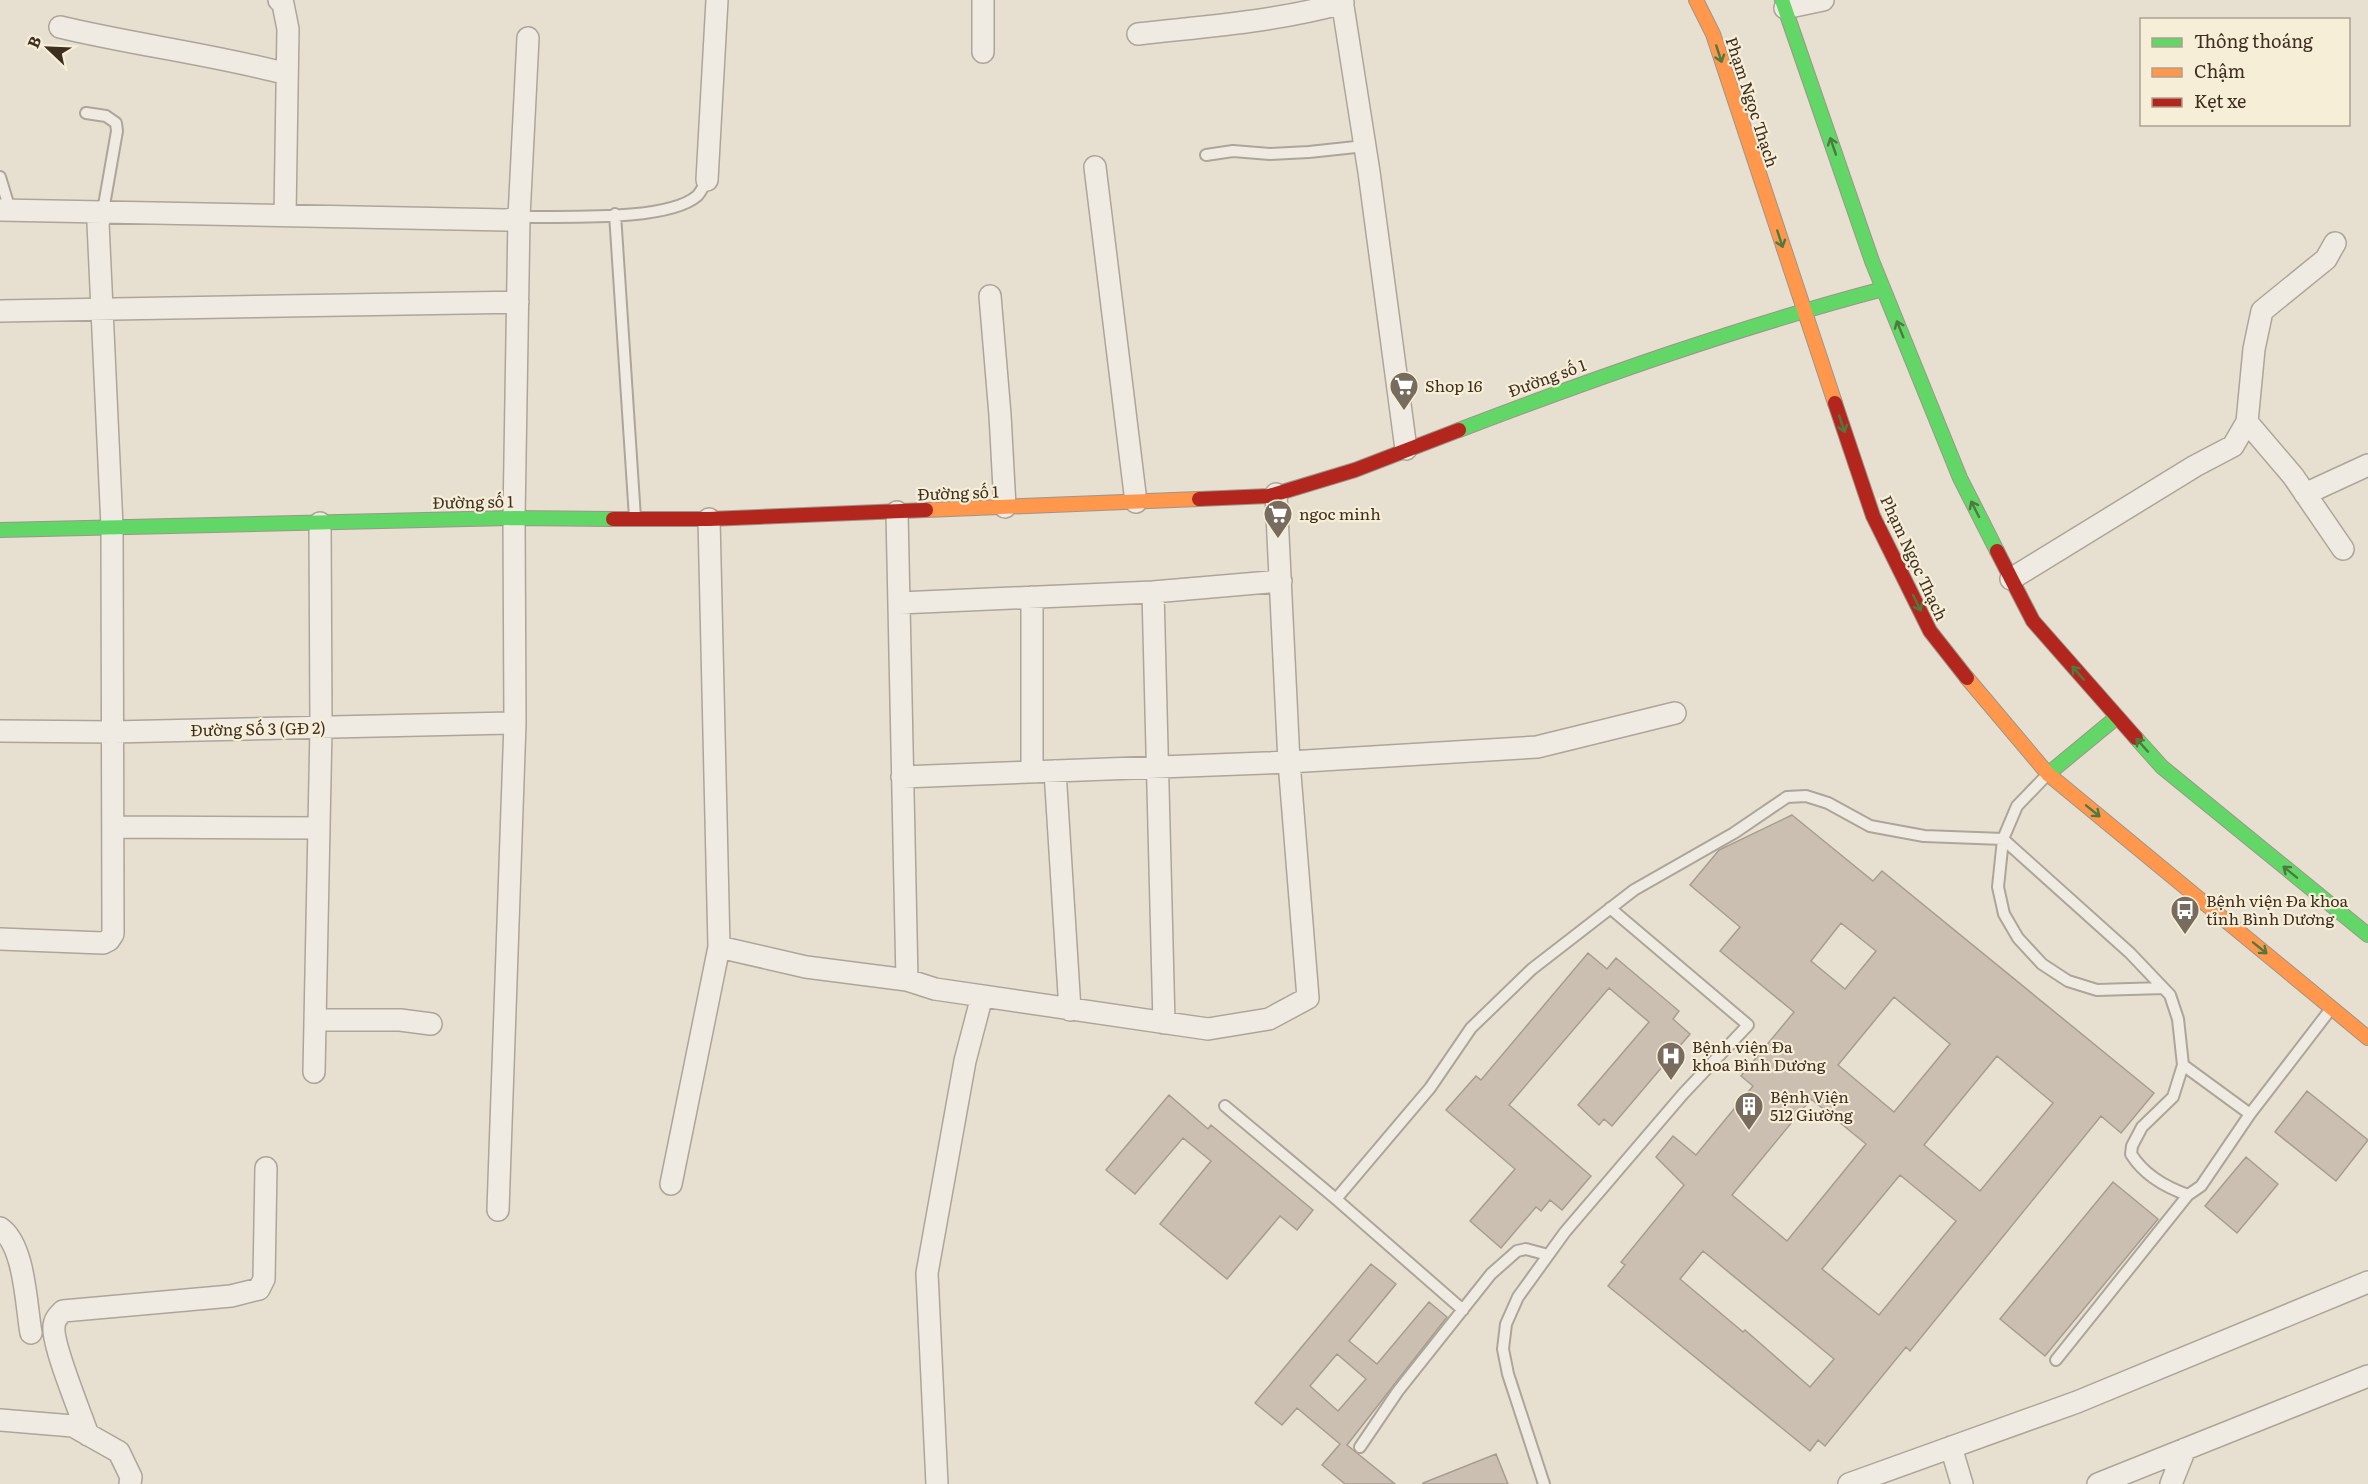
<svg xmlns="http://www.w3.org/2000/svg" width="2368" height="1484" viewBox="0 0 2368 1484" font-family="Literata,serif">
	<rect width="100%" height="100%" fill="#e7e0d1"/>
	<!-- building -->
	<path fill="#cbbfb2" stroke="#a89c90" stroke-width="1.5" fill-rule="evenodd" d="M1792,815L1873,881L1882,871L2154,1093L2121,1133L2101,1116L1910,1351L1906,1347L1825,1446L1818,1440L1810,1451L1608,1286L1625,1265L1621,1262L1684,1185L1656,1157L1673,1136L1696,1155L1753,1086L1741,1076L1794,1012L1720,951L1740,927L1690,885L1719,850ZM1841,923L1876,951L1845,989L1811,961ZM1894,997L1950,1044L1894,1112L1838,1065ZM1997,1056L2053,1103L1980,1191L1924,1145ZM1811,1099L1866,1144L1787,1241L1732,1195ZM1900,1175L1956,1221L1879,1315L1822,1269ZM1703,1251L1834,1359L1810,1387L1745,1330L1743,1332L1680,1279Z
		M1588,953L1607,969L1616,958L1679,1011L1673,1019L1690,1034L1612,1126L1604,1119L1599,1125L1578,1105L1649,1022L1609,988L1509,1105L1591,1176L1562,1210L1550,1200L1541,1211L1536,1207L1501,1248L1470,1221L1515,1169L1446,1110L1476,1076L1481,1080Z
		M2307,1091L2368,1140L2336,1181L2275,1132Z
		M1169,1095L1208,1129L1211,1125L1313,1210L1297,1230L1280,1216L1227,1279L1160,1224L1211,1161L1183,1138L1135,1194L1106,1170Z
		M2246,1157L2278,1184L2237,1233L2205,1206Z
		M2113,1182L2158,1219L2045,1356L2000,1319Z
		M1371,1264L1396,1284L1349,1341L1377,1364L1429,1302L1447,1317L1347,1445L1395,1484H1345L1322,1465L1340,1444L1297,1408L1282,1425L1255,1403ZM1337,1354L1366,1379L1338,1411L1310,1386Z
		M1496,1454L1508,1484H1423V1483Z"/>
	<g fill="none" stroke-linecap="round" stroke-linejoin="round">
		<!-- lane casing -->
		<g stroke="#ada599" stroke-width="14">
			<path id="lane" d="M86,113L106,116L116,123L117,131L103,211
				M1206,155L1233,151L1270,154L1309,152L1365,146
				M0,177L10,210
				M615,214L635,518
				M519,217C560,216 667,222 697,196C701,192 704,185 707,180
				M2003,839L2130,953L2170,995L2178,1019L2183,1065L2173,1097L2142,1127L2132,1146L2131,1154C2144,1175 2165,1187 2188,1195L2201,1186L2250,1114L2330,1010
				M2003,839L1998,887L2004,914L2018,938L2042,964L2068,981L2097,990L2163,988
				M2183,1065L2250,1114
				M1225,1106L1336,1199L1463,1310
				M1336,1199L1430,1088L1471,1028L1532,969L1634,890L1734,833L1787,797L1806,796L1828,803L1870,826L1924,836L2003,839L2017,806L2045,777
				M2056,1360L2188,1195
				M1360,1447L1398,1391L1491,1274L1517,1251L1526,1249L1548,1255
				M1544,1484L1508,1374L1503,1349L1506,1324L1518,1297L1565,1232L1683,1094L1748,1025L1610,908"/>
		</g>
		<!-- street casing -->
		<g stroke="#ada599" stroke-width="24">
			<path id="street" d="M279,0L283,4L288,29L285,215
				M1342,0L1369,172L1406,449
				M1785,8L1823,0
				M60,27C135,45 212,54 287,74
				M1138,34C1208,26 1274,22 1343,3
				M983,52V0
				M1095,167L1136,502
				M707,180L717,0
				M0,210L507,220L519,217
				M990,296L1000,415L1005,507
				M0,311L518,302
				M2247,422L2293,476L2343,549
				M2305,494L2368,465
				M897,512L907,980
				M2011,579L2195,466L2233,446L2247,422L2254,349L2262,311L2326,259L2335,243
				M1153,592L1164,1023
				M899,603L1153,592L1281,581
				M0,731L113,732L515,723
				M1055,771L1070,1010
				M1032,772V597
				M902,777L1289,762L1537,747L1675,713
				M113,827L319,828
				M0,939L103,943L109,940L113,934L112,527L98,223L103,211
				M719,947L806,967L907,980L935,989L1208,1029L1269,1019L1308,998L1289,762L1276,494
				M315,1020H400L431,1024
				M314,1072L321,728L320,523
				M671,1184L719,947L709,519
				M498,1210L515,723L514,518L519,217L528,38
				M0,1228C25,1245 26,1305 31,1333
				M0,1420L73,1426L119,1452L131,1477L130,1484
				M88,1435C81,1414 52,1345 54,1327C54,1320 58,1316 63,1311L231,1296L259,1289L264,1279L266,1168
				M1951,1447L1962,1484
				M937,1484L927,1273L965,1061L982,996
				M1849,1484L2077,1402L2368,1282
				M2098,1484L2368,1376
				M2171,1484L2185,1449"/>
		</g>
		<!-- fast casing -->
		<g stroke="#9c958a" stroke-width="16">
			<path id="fast" d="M1782,0L1872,261L1960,478L1997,551
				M1459,430C1598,377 1739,327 1883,289
				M0,530L514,518L613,519
				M2136,738L2162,767L2368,935
				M2048,774L2117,717"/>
		</g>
		<!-- slow casing -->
		<g stroke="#9c958a" stroke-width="16">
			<path id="slow" d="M1696,0L1713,34L1835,403
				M926,510L1199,499
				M1967,678L2048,774L2368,1038"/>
		</g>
		<!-- jam casing -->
		<g stroke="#9c958a" stroke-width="16">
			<path id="jam" d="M1835,403L1873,516L1930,631L1967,678
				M1199,499L1269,496L1355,470L1459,430
				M613,519H709L926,510
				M1997,551L2033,621L2136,738"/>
		</g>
		<!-- lane -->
		<use href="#lane" stroke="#efebe3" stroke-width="10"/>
		<!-- street -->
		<use href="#street" stroke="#efebe3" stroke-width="21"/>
		<!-- fast -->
		<use href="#fast" stroke="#63d668" stroke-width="14"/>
		<!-- slow -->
		<use href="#slow" stroke="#ff974d" stroke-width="14"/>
		<!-- jam -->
		<use href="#jam" stroke="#b3261e" stroke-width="14"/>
	</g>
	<!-- one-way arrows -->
	<defs><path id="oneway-shaft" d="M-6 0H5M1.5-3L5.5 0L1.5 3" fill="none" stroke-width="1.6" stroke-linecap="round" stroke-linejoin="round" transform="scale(1.5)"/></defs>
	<g stroke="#4e7a40">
		<use href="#oneway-shaft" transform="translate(1719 54) rotate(72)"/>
		<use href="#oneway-shaft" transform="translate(1833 146) rotate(-109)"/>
		<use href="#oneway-shaft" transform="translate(1780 239) rotate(72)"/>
		<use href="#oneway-shaft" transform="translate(1900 329) rotate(-112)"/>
		<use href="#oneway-shaft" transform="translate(1842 424) rotate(71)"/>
		<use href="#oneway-shaft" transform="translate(1975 509) rotate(-117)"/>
		<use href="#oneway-shaft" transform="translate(1917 603) rotate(64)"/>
		<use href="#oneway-shaft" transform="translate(2078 673) rotate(-131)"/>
		<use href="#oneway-shaft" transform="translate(2142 745) rotate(-132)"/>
		<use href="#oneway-shaft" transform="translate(2093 811) rotate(39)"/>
		<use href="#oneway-shaft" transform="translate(2290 872) rotate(-141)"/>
		<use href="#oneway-shaft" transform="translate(2260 948) rotate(39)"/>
	</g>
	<!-- icons -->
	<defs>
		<g id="supermarket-pin" transform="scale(1.5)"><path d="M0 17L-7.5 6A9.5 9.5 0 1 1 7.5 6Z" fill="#786c5e" stroke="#f7eed8"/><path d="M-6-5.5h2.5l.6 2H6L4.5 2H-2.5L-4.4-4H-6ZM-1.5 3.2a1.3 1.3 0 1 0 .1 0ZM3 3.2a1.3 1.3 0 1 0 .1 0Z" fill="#fff"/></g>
		<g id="bus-pin" transform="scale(1.5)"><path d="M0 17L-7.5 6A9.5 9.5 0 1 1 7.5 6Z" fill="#786c5e" stroke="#f7eed8"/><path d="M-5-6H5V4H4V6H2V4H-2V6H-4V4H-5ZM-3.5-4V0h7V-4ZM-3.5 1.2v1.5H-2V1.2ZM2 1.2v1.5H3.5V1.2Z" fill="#fff"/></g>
		<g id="hospital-pin" transform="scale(1.5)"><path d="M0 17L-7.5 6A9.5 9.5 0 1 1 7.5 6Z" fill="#786c5e" stroke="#f7eed8"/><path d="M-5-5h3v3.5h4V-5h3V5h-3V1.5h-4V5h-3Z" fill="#fff"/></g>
		<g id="building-pin" transform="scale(1.5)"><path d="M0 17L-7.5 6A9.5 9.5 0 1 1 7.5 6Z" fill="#786c5e" stroke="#f7eed8"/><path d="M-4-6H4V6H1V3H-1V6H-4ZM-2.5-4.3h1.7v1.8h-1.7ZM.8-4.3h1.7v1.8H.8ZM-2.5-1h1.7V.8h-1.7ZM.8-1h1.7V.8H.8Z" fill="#fff"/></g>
	</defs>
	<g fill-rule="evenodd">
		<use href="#supermarket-pin" x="1404" y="386"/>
		<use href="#supermarket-pin" x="1278" y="514"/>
		<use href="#bus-pin" x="2185" y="910"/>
		<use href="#hospital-pin" x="1671" y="1056"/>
		<use href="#building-pin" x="1749" y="1106"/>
	</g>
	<g text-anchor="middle" stroke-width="4.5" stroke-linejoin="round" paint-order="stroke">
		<!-- street labels -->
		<g font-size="16" fill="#3d2e20" stroke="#f7eed8">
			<text transform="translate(1752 102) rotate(72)" y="6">Phạm Ngọc Thạch</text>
			<text transform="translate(1547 378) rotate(-20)" y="6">Đường số 1</text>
			<text transform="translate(958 493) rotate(-2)" y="6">Đường số 1</text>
			<text transform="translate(473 502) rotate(-1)" y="6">Đường số 1</text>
			<text transform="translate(1914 558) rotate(65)" y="6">Phạm Ngọc Thạch</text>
			<text transform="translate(258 729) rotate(-1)" y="6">Đường Số 3 (GĐ 2)</text>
		</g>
		<!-- poi labels -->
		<g font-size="16" fill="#3d2e20" stroke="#f7eed8" text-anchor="start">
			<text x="1425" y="392">Shop 16</text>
			<text x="1299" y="520">ngoc minh</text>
			<text x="2206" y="907">Bệnh viện Đa khoa<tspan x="2206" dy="18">tỉnh Bình Dương</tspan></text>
			<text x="1692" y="1053">Bệnh viện Đa<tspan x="1692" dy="18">khoa Bình Dương</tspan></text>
			<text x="1770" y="1103">Bệnh Viện<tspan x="1770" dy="18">512 Giường</tspan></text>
		</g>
	</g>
	<!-- legend -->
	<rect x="2140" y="18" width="210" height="108" fill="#f7eed8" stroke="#ada18e" stroke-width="1.5"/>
	<rect x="2152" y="38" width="30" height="9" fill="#63d668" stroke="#ada18e" stroke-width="1.5"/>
	<text x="2194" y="48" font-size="18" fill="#3d2e20">Thông thoáng</text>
	<rect x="2152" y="68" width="30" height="9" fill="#ff974d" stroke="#ada18e" stroke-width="1.5"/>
	<text x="2194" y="78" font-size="18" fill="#3d2e20">Chậm</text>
	<rect x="2152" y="98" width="30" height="9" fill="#b3261e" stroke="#ada18e" stroke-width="1.5"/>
	<text x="2194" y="108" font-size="18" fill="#3d2e20">Kẹt xe</text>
	<!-- north arrow -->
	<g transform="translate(48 48) rotate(293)" stroke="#f7eed8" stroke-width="4.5" paint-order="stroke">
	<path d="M0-4.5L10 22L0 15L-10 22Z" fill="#3d2e20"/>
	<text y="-9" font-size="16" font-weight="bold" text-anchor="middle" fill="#3d2e20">B</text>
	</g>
</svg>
